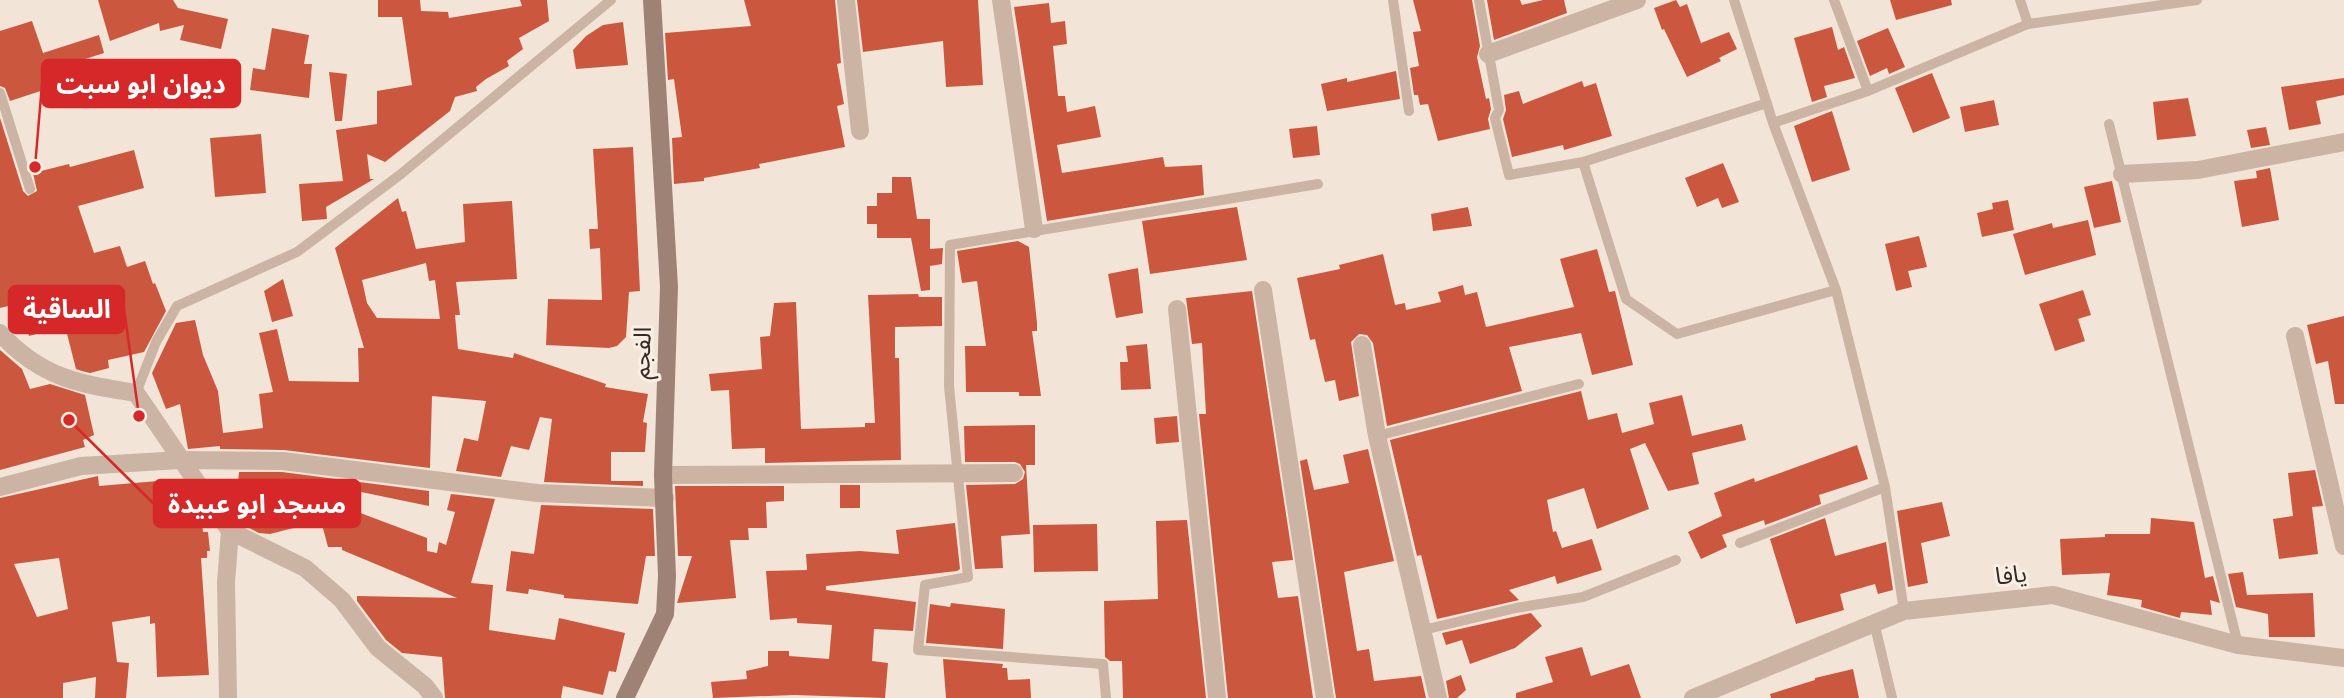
<svg xmlns="http://www.w3.org/2000/svg" width="2344" height="698" viewBox="0 0 2344 698" font-family="'Varela Round','Noto Sans Arabic',sans-serif">
	<rect width="100%" height="100%" fill="#f2e5d8"/>
	<!-- building -->
	<path fill="#cb583e" fill-rule="evenodd" d="M98,0H173L178,8L228,19L221,49L180,40L184,25L160,31L159,23L110,41Z
		M378,0H420L421,11L448,12L449,18L522,6L520,0H547L549,21L519,38L523,49L507,61L509,66L486,79L476,87L477,91L455,97L450,111L385,162L367,154L370,179H374L326,207L327,219L302,221L299,184L343,181L336,130L377,124V91L412,85L402,17H378Z
		M744,0H835L841,63L837,64L844,104L837,106L845,147L759,164L760,168L704,178V181L674,184L672,138L682,137L674,79L668,80L665,33L751,26Z
		M857,0H978L983,85L946,87L943,41L863,52Z
		M1413,0H1472L1480,46L1477,57L1486,99L1489,98L1491,109L1488,119L1490,129L1438,141L1428,104L1420,105L1418,95H1414L1410,68L1419,66L1413,32L1421,31Z
		M1487,0H1520L1522,5L1543,0H1564L1567,13L1494,40Z
		M1676,0L1680,7L1687,4L1701,43L1729,32L1737,49L1719,58L1721,61L1687,77L1664,29L1662,30L1654,8Z
		M1890,0H1951L1952,5L1896,20Z
		M1049,3L1051,23L1065,21L1067,44L1053,46L1058,96H1065L1067,112L1095,106L1101,137L1057,145L1062,173L1163,157L1165,167L1202,165L1204,195L1047,221L1014,7Z
		M32,21L43,53L99,35L104,53L57,68L62,84L10,101L5,88L0,86V31Z
		M623,22L628,65L576,69L573,50L586,36L603,25Z
		M1832,27L1838,50L1844,47L1855,78L1824,86L1827,97L1812,102L1794,38Z
		M272,28L309,35L304,64H312L309,98L250,90L253,68L265,70Z
		M1888,28L1905,67L1889,74L1887,68L1870,76L1857,41Z
		M1396,71L1400,99L1327,111L1321,84L1347,78V82Z
		M329,72L347,74L342,121H335Z
		M1932,73L1950,118L1913,133L1895,88Z
		M2344,78V95L2316,101L2321,124L2289,130L2281,87Z
		M1582,81L1584,87L1596,83L1612,136L1564,150L1563,145L1512,157L1503,119L1506,110L1504,95L1519,91L1523,104Z
		M2188,98L2196,136L2157,140L2153,102Z
		M1994,100L1999,125L1965,132L1960,107Z
		M1832,111L1850,170L1812,182L1794,126Z
		M0,118L23,191L28,196L37,191L33,173L69,164L70,167L134,150L144,188L78,206L94,253L120,246L127,267L145,261L153,284L155,283L166,311L144,352L108,360L109,368L90,373L82,371L76,369L65,326L29,336L21,303L0,308Z
		M1317,126L1320,155L1293,158L1289,129Z
		M2266,127L2270,145L2251,148L2247,130Z
		M261,134L266,193L215,197L210,138Z
		M633,147L640,291L629,292L626,337L617,346L609,348L546,345L548,299L602,300L600,248L590,249L589,229H598L593,149Z
		M1723,163L1739,202L1722,208L1718,198L1697,207L1685,178Z
		M2270,168L2279,220L2242,227L2234,181L2257,178L2256,171Z
		M892,177H911L917,219H930V249L943,248L942,264L930,266V290L921,291L911,238H877V224H867V206H877V193H892Z
		M2112,181L2121,222L2094,228L2084,187Z
		M398,198L402,212L406,211L416,249L465,242L463,204L512,201L517,279L456,282L460,315H455L458,349L513,358L514,353L606,384L605,387L648,394L643,422L647,423L645,452H611V481H643V486L544,482L552,419L540,417L529,450L511,446L501,477L456,471L464,438L478,441L486,401L432,396L430,468L284,450L220,449V446L188,449L180,404L166,409L152,373L176,323L195,320L203,355L218,391L223,433L263,428L259,394L273,392L259,333L277,329L289,381L359,382L358,348H364L335,248ZM426,263L429,281L435,280L440,319L377,318L367,303L362,280Z
		M2008,200L2014,230L1982,237L1977,213L1993,209L1992,203Z
		M1237,207L1247,260L1150,274L1142,221Z
		M1468,207L1472,226L1433,231L1431,214Z
		M2088,220L2096,255L2025,275L2013,234L2052,223L2053,228Z
		M1919,236L1927,267L1908,271L1912,287L1896,291L1885,244Z
		M1018,241L1029,247L1037,323V331H1032L1041,396H1019V392H966L965,346H986L977,281L962,283L957,251Z
		M1597,249L1609,292L1615,291L1633,365L1592,375L1581,333L1509,347L1522,391L1387,426L1373,343L1367,335L1359,334L1351,342L1359,396L1339,401L1335,380L1325,382L1315,339L1310,340L1297,278L1340,269L1339,265L1383,254L1395,305L1405,303L1406,310L1441,302L1438,292L1463,285L1465,295L1477,292L1486,327L1574,307L1560,259Z
		M1138,268L1143,313L1116,318L1108,274Z
		M283,279L293,316L272,322L264,291Z
		M2083,290L2091,315L2078,319L2085,341L2055,351L2039,304Z
		M1252,291L1293,560L1272,562L1278,598L1298,596L1313,698H1228L1199,414H1206L1202,343L1192,344L1186,298Z
		M918,294L919,297H942V326L895,327V358H899L901,460L765,463V448L732,449L729,390L711,391L709,374L762,369L760,337L770,336L774,303L796,302L801,429L865,427V423H875L868,295Z
		M2344,316V404H2335L2328,361L2316,364L2307,325Z
		M1147,344L1151,389L1121,390L1120,362H1128L1126,346Z
		M0,350L22,369L30,389L50,384L85,395L94,435L83,440L85,447L0,470Z
		M1581,391L1588,420L1617,413L1622,433L1654,424L1649,403L1682,395L1692,436L1742,424L1746,440L1692,453L1699,484L1668,491L1645,443L1630,449L1649,509L1597,529L1584,488L1547,500L1553,532L1556,531L1562,548L1592,539L1602,570L1557,584L1555,576L1509,590L1519,600L1437,619L1421,555L1417,556L1390,440Z
		M1177,416L1179,442L1156,444L1154,418Z
		M1035,425V465H1026L1030,534L1001,536L1003,568L975,569L966,485L1015,484L1023,479L1025,472L1020,464L1015,462H965L964,426Z
		M1857,445L1868,479L1819,495L1821,504L1765,525L1764,520L1722,535L1727,547L1701,559L1688,532L1722,516L1714,493L1754,478L1755,482Z
		M1368,449L1394,561L1344,572L1357,651L1369,649L1374,681L1421,676L1426,698H1336L1300,461L1307,459L1314,490L1349,483L1343,455Z
		M2315,470L2323,506L2312,507L2318,554L2279,559L2273,519L2293,516L2288,473Z
		M239,472H282L429,491V506L327,485L323,499L427,538V551L437,553L439,542L446,545L455,512L447,510L451,494L495,499L471,583L493,585L489,630L555,640L559,618L625,633L616,672L609,671L603,695L563,686L561,698H445L442,657L402,653L386,640L357,601V596L457,598L342,550V547H328L321,521L270,534L259,533L238,522L235,518Z
		M98,476L99,486L158,481L160,497L191,494L192,513H201L203,532H208L210,551H207V558H201L209,675L157,677L155,623L150,624V616L112,622L117,662L129,663L126,698H95L96,677L63,683V698H0V498ZM59,558L68,609L37,617L14,564Z
		M840,485H860V508H840Z
		M675,486H784V501L766,502L767,528H748L749,540H730L736,598L677,603L692,556H678Z
		M1942,502L1950,536L1921,543L1928,583L1908,587L1897,511Z
		M541,505L653,509L655,556H646L638,604L564,598V595L529,589L528,594L506,591L511,551L534,554Z
		M1825,518L1835,556L1886,542L1893,590L1878,594L1875,584L1840,594L1844,610L1796,624L1770,539Z
		M2151,518L2194,522L2205,578L2213,576L2220,603L2210,600L2212,615L2181,612L2180,618L2141,607L2142,600L2107,595L2110,573L2062,575L2060,539L2105,537V534H2150Z
		M1187,520L1206,698H1123L1122,661H1110L1105,657L1104,601L1158,599L1156,521Z
		M955,523L960,569L957,571L826,586V590L916,602L913,631L874,629L872,661L888,663L885,698L794,695L713,698L711,682L747,679L746,671L768,666V651H789V656L829,659L832,625L797,623V618L770,620L766,571L807,570L806,554L860,551L899,554L896,530Z
		M1097,524L1098,571L1034,572L1033,525Z
		M2243,572L2247,595L2313,593L2315,637H2269L2268,614L2236,607L2228,574Z
		M951,603L1005,609L1003,649L926,643L930,604L950,607Z
		M1531,613L1542,626L1515,648L1470,664L1462,640L1446,645L1442,633Z
		M1582,647L1591,676L1629,664L1641,698H1516V693L1553,682L1545,657Z
		M943,659L1003,664L1002,668H1007L1008,680L1030,679L1031,698H946Z
		M1853,669L1859,698H1771L1770,694L1815,680V678Z
		M1461,675L1466,690L1457,698H1449L1446,681Z"/>
	<g fill="none" stroke-linecap="round" stroke-linejoin="round">
		<!-- service -->
		<path stroke="#cbb4a4" stroke-width="10" d="M1393,0L1409,111
			M1479,0L1499,110L1495,118L1509,175L1583,162L1767,103
			M1734,0L1773,123
			M1834,0L1868,91
			M2028,24L2197,0
			M0,93L30,189
			M2109,124L2238,645
			M1583,162L1626,299L1677,334L1836,290
			M136,393L156,342L177,306L297,252L401,174L611,0
			M1377,436L1579,384
			M1740,543L1885,487
			M1904,611L1885,487L1836,290L1773,123L1868,91L2028,24L2020,0
			M1874,622L1892,698
			M1423,630L1516,608L1583,597L1676,560
			M1106,698L1103,664L918,650L925,585L968,577L949,386L950,245L1318,184"/>
		<!-- minor -->
		<path stroke="#cbb4a4" stroke-width="18" d="M846,0L860,131
			M1001,0L1034,229
			M1488,54L1637,0
			M2122,174L2198,170L2344,142
			M1263,290L1325,698
			M1177,309L1217,698
			M2295,336L2344,546
			M1362,345L1377,436L1438,698
			M663,475L1014,473
			M0,487L81,466L180,460L283,461L537,493L665,498
			M230,531L305,568L342,600L378,648L425,686L434,698
			M1693,698L1904,611L2053,595L2238,645L2344,658"/>
		<!-- tertiary -->
		<path stroke="#cbb4a4" stroke-width="18" d="M0,333C41,378 79,384 136,393L230,531L226,582L228,698"/>
		<!-- secondary -->
		<path stroke="#9e8275" stroke-width="18" d="M625,698L665,614L667,576L663,475L669,287L652,0"/>
	</g>
	<g text-anchor="middle" stroke-width="6" stroke-linejoin="round" paint-order="stroke">
		<!-- street labels -->
		<g font-size="24" fill="#362a26" stroke="#faefe5">
			<text transform="translate(642 353) rotate(-88)" y="8">الفجم</text>
			<text transform="translate(2011 575) rotate(-6)" y="8">يافا</text>
		</g>
	</g>
	<!-- callouts -->
	<path fill="none" stroke="#d62828" stroke-width="2.5" d="M35 167L42 84M139 416L124 309M69 420L154 504"/>
	<g fill="#d62828" stroke="#faefe5" stroke-width="2.5">
		<circle cx="35" cy="167" r="7"/>
		<circle cx="139" cy="416" r="7"/>
		<circle cx="69" cy="420" r="7"/>
	</g>
	<g fill="#d62828" stroke="#d62828" stroke-width="2.5">
		<rect x="42" y="60" width="198" height="47" rx="7"/>
		<rect x="9" y="286" width="115" height="47" rx="7"/>
		<rect x="154" y="480" width="206" height="47" rx="7"/>
	</g>
	<g font-size="26" text-anchor="middle" font-weight="bold" fill="#fff">
		<text x="141" y="93">ديوان ابو سبت</text>
		<text x="67" y="318">الساقية</text>
		<text x="257" y="513">مسجد ابو عبيدة</text>
	</g>
</svg>
